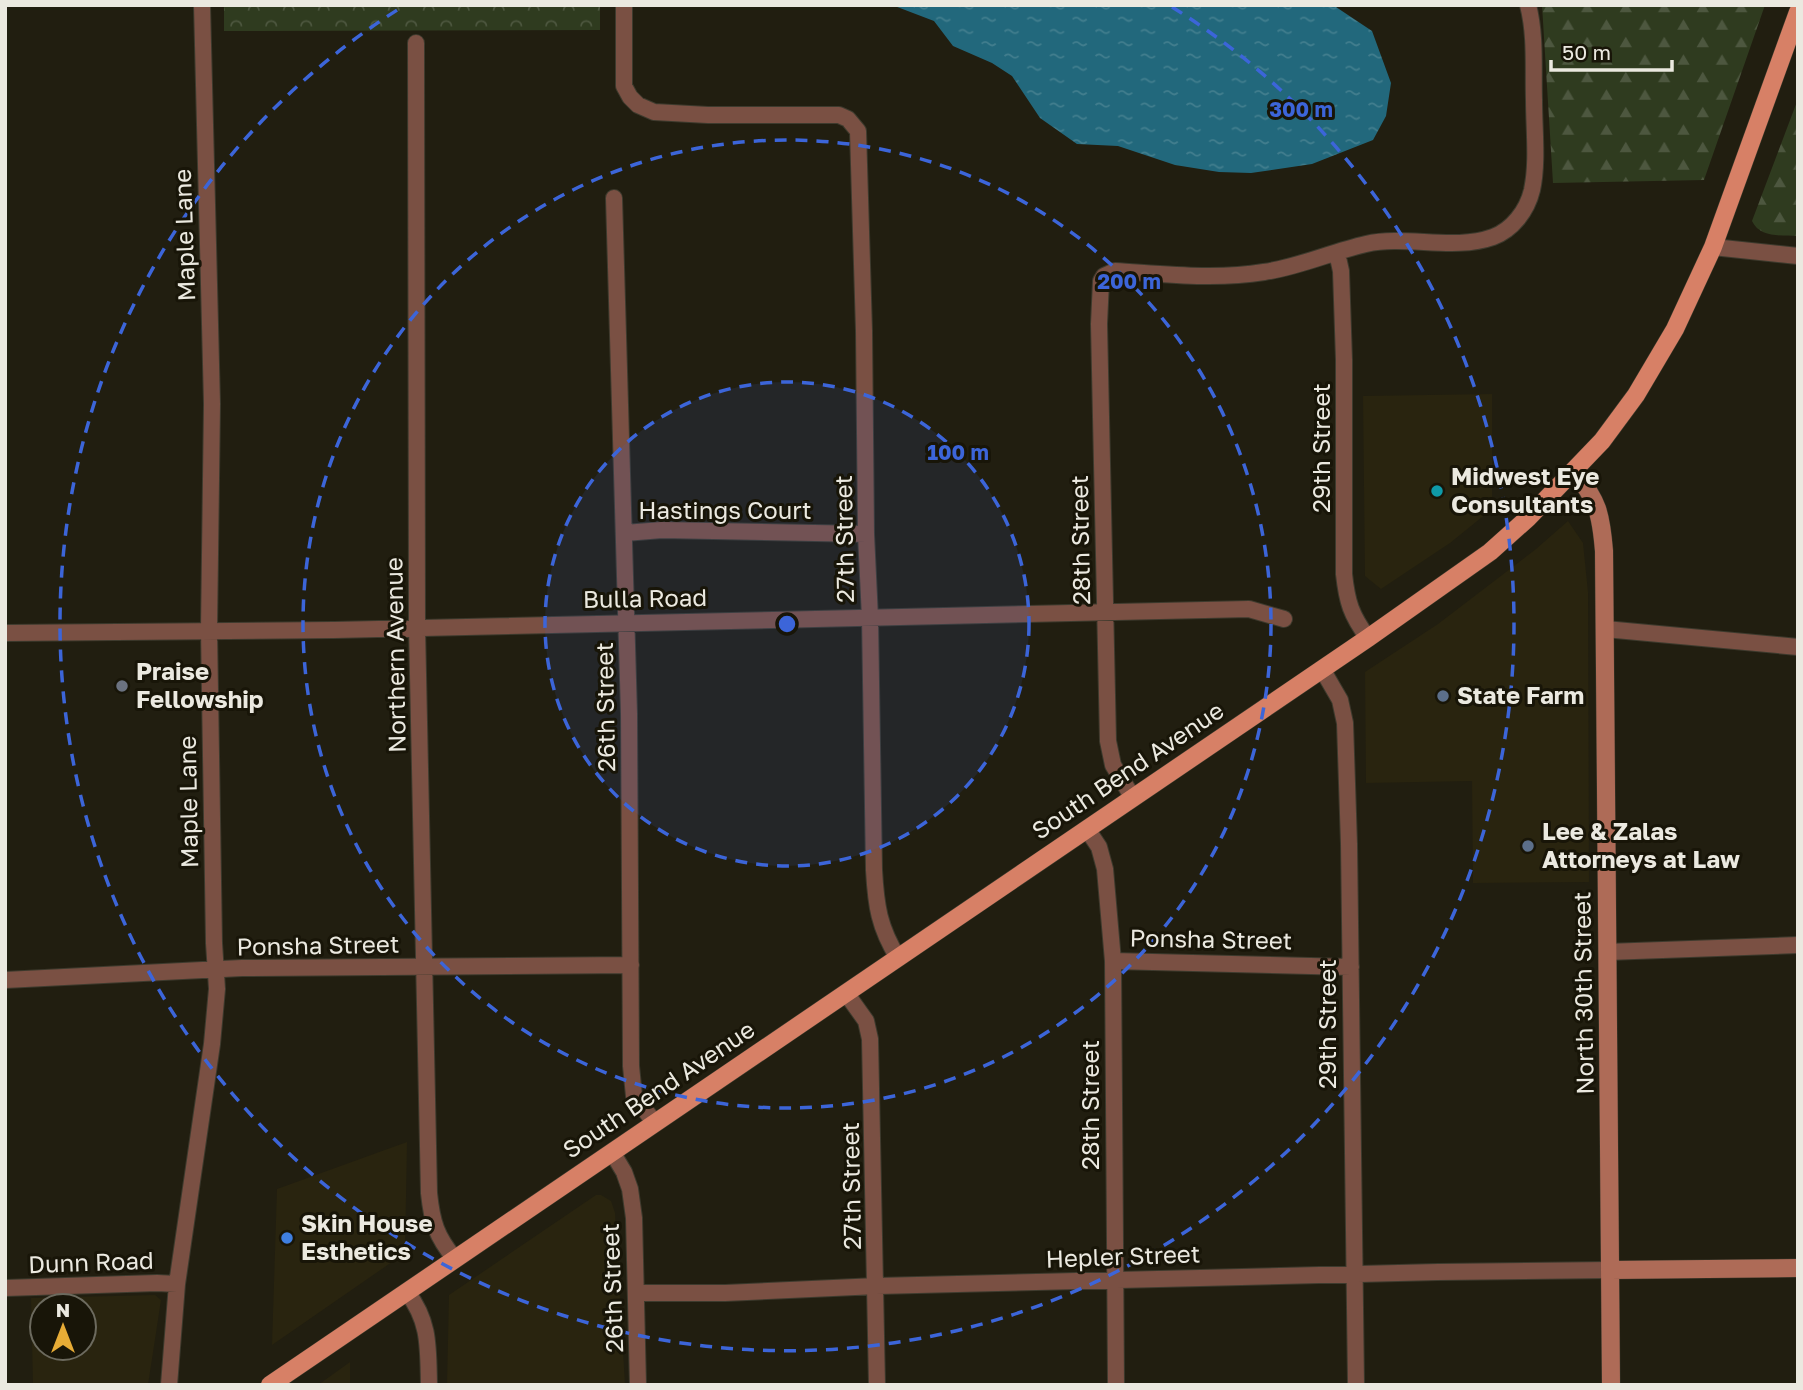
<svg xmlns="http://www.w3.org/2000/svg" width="1803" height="1390" viewBox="0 0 1803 1390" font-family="'Golos Text',sans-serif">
	<defs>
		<pattern id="forest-firs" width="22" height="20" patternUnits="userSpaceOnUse" patternTransform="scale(1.75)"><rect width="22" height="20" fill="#2f3b1f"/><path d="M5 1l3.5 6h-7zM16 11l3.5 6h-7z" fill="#4d573f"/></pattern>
		<pattern id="park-crowns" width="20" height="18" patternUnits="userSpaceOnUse" patternTransform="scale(1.75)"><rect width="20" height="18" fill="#2f3b1f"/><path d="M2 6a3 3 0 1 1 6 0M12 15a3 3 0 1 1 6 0" fill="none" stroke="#4d573f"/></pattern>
		<pattern id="water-ripples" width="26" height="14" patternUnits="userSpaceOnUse" patternTransform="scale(1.75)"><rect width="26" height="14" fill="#22687c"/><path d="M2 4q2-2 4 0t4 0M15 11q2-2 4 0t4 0" fill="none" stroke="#427e8e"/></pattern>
	</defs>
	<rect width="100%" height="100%" fill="#211e10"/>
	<!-- built -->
	<path fill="#29240f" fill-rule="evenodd" d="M1492,394V509L1450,543L1381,589L1365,576L1363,396Z
		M1568,521L1583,543L1588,592L1589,882L1473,883L1472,781L1366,783L1365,672L1438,624L1536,549Z
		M407,1142L405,1253L272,1345L277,1189Z
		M596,1195H601L611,1201L615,1213L625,1385H447L449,1295Z
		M155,1295L161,1300L148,1385H33L31,1298ZM84,1306V1348H42V1306Z
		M350,1362V1385H318Z"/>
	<!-- forest -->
	<path fill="url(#forest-firs)" d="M1542,5H1765L1704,180L1553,183Z
		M1798,99V236C1781,235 1760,238 1752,221Z"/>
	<!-- park -->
	<path fill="url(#park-crowns)" d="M224,5H600V30L224,31Z"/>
	<!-- water -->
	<path fill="url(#water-ripples)" d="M892,5H1333L1372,31L1391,83L1386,116L1373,140L1312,164L1251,173L1219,172L1175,165L1118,146L1077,144L1040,118L1012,76L992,63L953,46L934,21Z"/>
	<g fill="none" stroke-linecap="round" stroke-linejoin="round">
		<!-- street casing -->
		<g stroke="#3d3a2d" stroke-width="18">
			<path id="street" d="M624,5V86L630,97L638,105L654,112L708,115H839L848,119L858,131L864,331L866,534L870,618L874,870C876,906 879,927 898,958
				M416,43L417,627L429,1193C432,1222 436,1236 455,1259
				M614,198L629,714L631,1066L634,1096L655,1123
				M1713,247L1798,256
				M1337,253L1341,271L1344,360V574C1347,602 1351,615 1368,638
				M625,533L662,530L866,534
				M1605,629L1798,647
				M5,633L334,630L1249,609L1284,619
				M1322,669L1340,700L1345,723L1349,844L1356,1385
				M1133,798L1113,765L1108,741L1099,324L1101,281L1104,276L1115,271C1164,274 1215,280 1264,272C1299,267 1331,252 1366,244C1406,235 1454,251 1493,237C1512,230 1527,211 1532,190C1538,162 1534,130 1534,100C1533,69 1536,36 1528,5
				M1087,829L1099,847L1105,869L1113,961L1116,1385
				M1607,952L1798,945
				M1113,961L1351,967
				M5,980L242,968L631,965
				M846,993L866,1021L870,1039L877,1385
				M612,1152L624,1172L630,1189L634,1218L638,1385
				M5,1288L157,1283L177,1284
				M407,1292C430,1322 428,1347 429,1385
				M637,1293H725L877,1286L1438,1272L1610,1270
				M169,1385L177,1284L212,1044L217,989L214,943L209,630L212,404L202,5"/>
		</g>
		<!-- secondary casing -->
		<g stroke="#3d3a2d" stroke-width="19">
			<path id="secondary" d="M1574,471C1598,501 1601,514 1604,551L1611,1385
				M1610,1270L1798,1268"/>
		</g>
		<!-- primary casing -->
		<g stroke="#3d3a2d" stroke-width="19">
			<path id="primary" d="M270,1385L1368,638L1490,552L1528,518L1602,441L1636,395L1675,329L1713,247L1798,12"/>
		</g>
		<!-- street -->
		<use href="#street" stroke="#7a5043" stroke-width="16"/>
		<!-- secondary -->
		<use href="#secondary" stroke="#ae6b57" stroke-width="18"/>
		<!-- primary -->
		<use href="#primary" stroke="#d78066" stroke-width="18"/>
	</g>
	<!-- distance rings -->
	<circle cx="787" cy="624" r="242" fill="#3c65d9" fill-opacity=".12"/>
	<g fill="none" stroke="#3c65d9" stroke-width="3.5" stroke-dasharray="12 9">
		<circle cx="787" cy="624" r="242"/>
		<circle cx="787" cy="624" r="484"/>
		<path d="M1172 7A727 727 0 1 1 402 7"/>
	</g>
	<!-- markers -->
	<circle fill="#0f9aa8" stroke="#181508" stroke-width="2.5" cx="1437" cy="491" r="7"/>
	<circle fill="#6b7280" stroke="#181508" stroke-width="2.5" cx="122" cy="686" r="7"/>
	<g fill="#5c6f8a" stroke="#181508" stroke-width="2.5">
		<circle cx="1443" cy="696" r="7"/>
		<circle cx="1528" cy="846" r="7"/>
	</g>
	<circle fill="#3f7fe0" stroke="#181508" stroke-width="2.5" cx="287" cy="1238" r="7"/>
	<g text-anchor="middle" stroke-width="6" stroke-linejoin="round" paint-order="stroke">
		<!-- street labels -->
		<g font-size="24" fill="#ebe9e0" stroke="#181508">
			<text transform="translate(185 235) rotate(-92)" y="8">Maple Lane</text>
			<text transform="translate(1322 448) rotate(-90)" y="8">29th Street</text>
			<text x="725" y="519">Hastings Court</text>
			<text transform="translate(845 539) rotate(-91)" y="8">27th Street</text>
			<text transform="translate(1081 540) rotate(-91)" y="8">28th Street</text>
			<text transform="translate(645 599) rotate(-1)" y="8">Bulla Road</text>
			<text transform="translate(396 655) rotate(-91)" y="8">Northern Avenue</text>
			<text transform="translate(606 707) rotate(-91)" y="8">26th Street</text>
			<text transform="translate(1128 771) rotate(-34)" y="8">South Bend Avenue</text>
			<text transform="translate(189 802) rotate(-91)" y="8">Maple Lane</text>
			<text transform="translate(1211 940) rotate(1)" y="8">Ponsha Street</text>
			<text transform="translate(318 946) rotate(-1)" y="8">Ponsha Street</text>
			<text transform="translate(1584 993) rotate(-91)" y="8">North 30th Street</text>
			<text transform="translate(1328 1024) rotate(-90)" y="8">29th Street</text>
			<text transform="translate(659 1090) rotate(-34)" y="8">South Bend Avenue</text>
			<text transform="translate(1091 1105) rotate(-90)" y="8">28th Street</text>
			<text transform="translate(852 1186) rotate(-91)" y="8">27th Street</text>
			<text transform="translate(1123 1257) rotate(-2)" y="8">Hepler Street</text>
			<text transform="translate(91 1263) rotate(-2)" y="8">Dunn Road</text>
			<text transform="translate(613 1288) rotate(-92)" y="8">26th Street</text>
		</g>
		<!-- poi labels -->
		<g font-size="24" font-weight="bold" fill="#ebe9e0" stroke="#181508" text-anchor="start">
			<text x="1451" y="485">Midwest Eye<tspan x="1451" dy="28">Consultants</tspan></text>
			<text x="136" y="680">Praise<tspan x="136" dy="28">Fellowship</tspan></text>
			<text x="1457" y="704">State Farm</text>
			<text x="1542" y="840">Lee &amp; Zalas<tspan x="1542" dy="28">Attorneys at Law</tspan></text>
			<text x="301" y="1232">Skin House<tspan x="301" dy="28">Esthetics</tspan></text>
		</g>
	</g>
	<circle cx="787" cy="624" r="10" fill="#3c65d9" stroke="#181508" stroke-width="3.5"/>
	<g font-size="21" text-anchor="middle" font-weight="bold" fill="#3c65d9" stroke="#181508" stroke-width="6" stroke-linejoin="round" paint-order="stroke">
		<text x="1301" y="117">300 m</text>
		<text x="1129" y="289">200 m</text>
		<text x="958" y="460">100 m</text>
	</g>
	<!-- border -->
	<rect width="1803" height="1390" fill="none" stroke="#ebe9e0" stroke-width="14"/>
	<!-- north arrow -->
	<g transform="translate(63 1327)"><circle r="33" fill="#181508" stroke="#6c6a5e" stroke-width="2"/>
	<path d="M0-5L12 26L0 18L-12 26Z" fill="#e7ac36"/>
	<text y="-10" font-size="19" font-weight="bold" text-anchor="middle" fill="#ebe9e0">N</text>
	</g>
	<!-- scale -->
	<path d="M1551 60v10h121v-10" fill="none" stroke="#ebe9e0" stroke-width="3.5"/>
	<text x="1562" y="60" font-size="21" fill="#ebe9e0" stroke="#181508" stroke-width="5" paint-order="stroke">50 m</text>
</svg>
